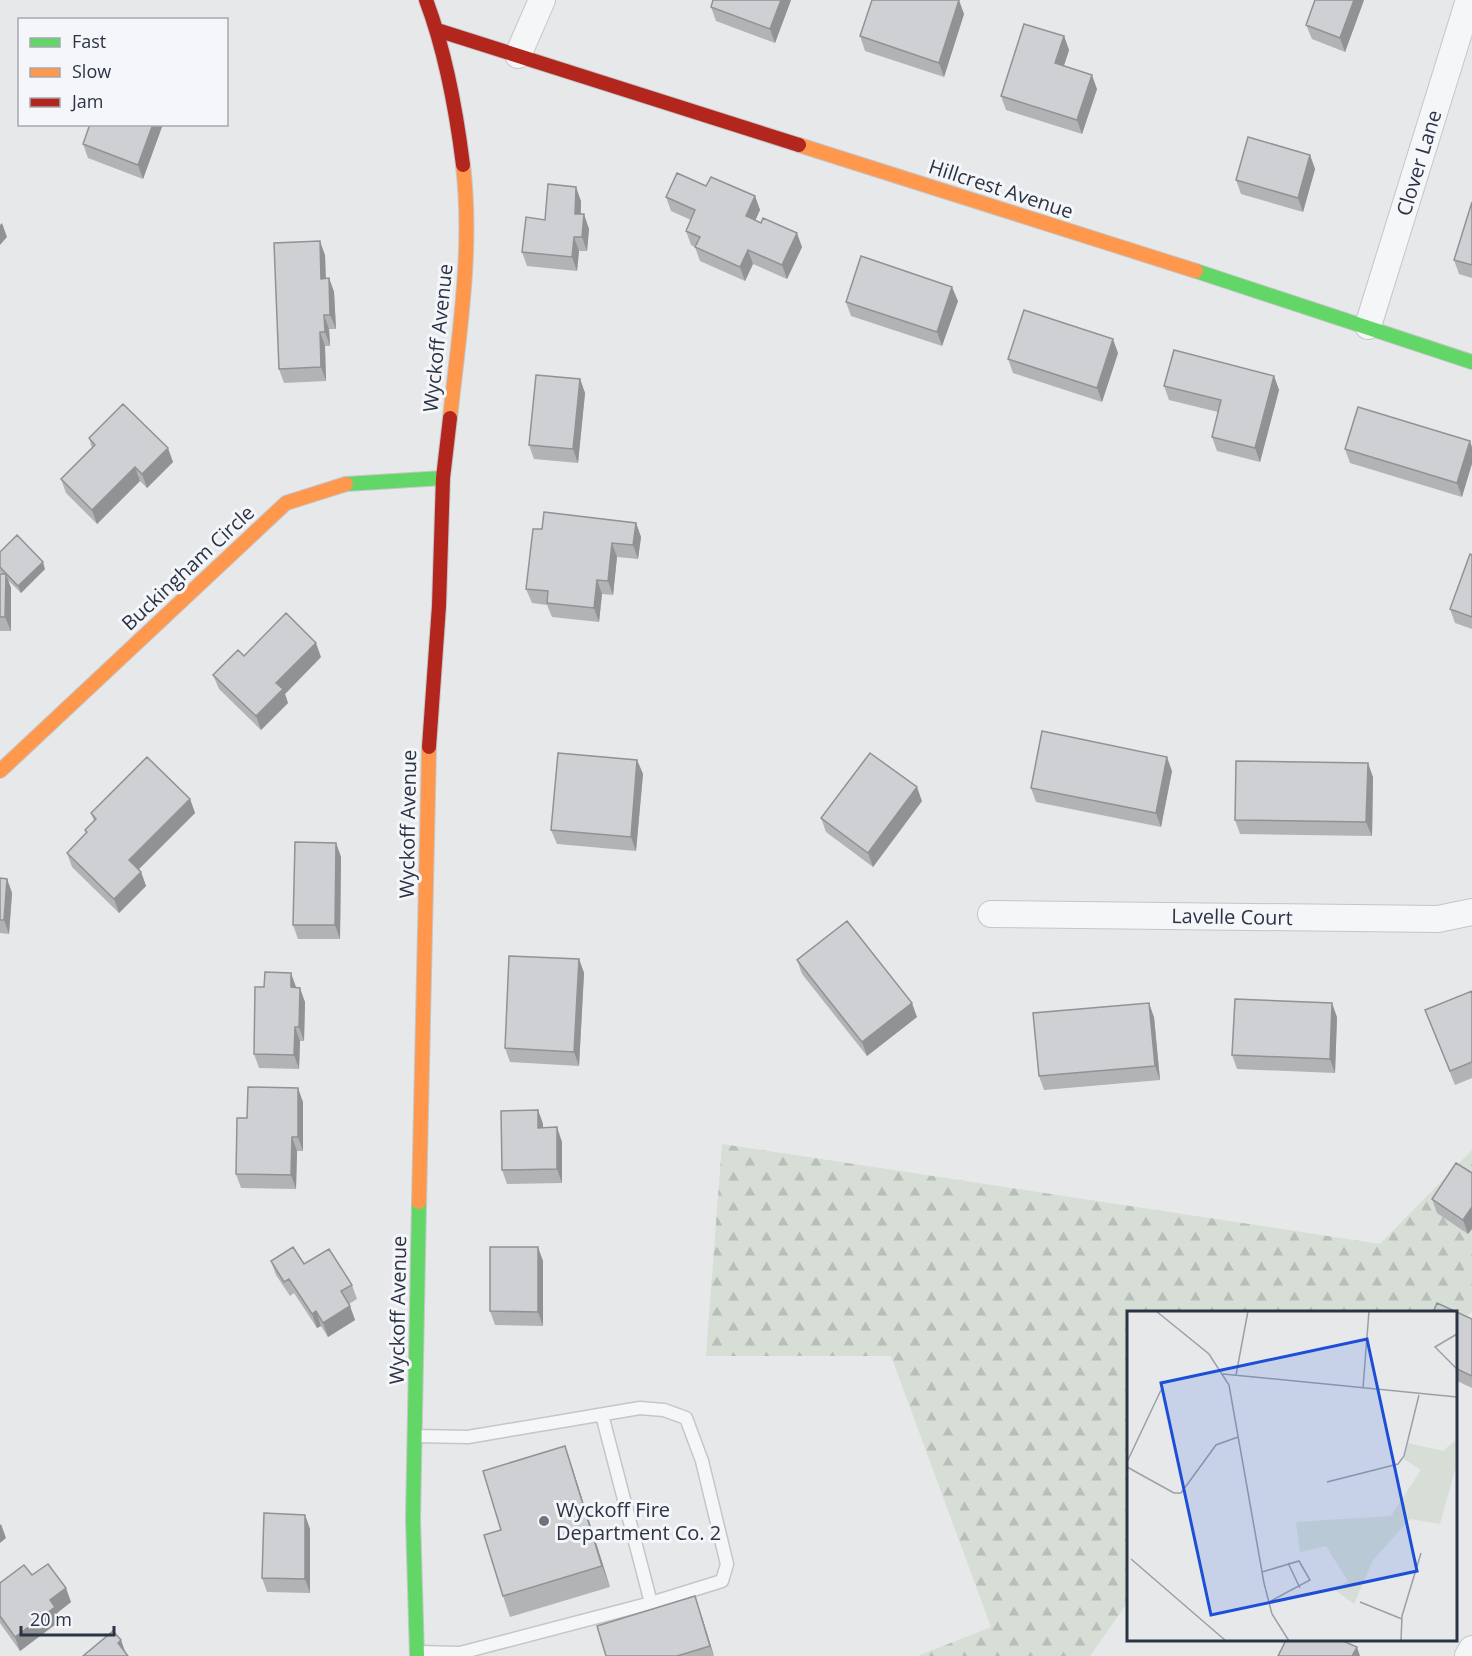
<svg xmlns="http://www.w3.org/2000/svg" width="1472" height="1656" viewBox="0 0 1472 1656" font-family="'Open Sans',sans-serif">
	<defs>
		<pattern id="forest-firs" width="22" height="20" patternUnits="userSpaceOnUse" patternTransform="scale(1.5)"><rect width="22" height="20" fill="#d6ded6"/><path d="M5 1l3.5 6h-7zM16 11l3.5 6h-7z" fill="#b8bfb9"/></pattern>
	</defs>
	<rect width="100%" height="100%" fill="#e6e8ea"/>
	<!-- forest -->
	<path fill="url(#forest-firs)" d="M722,1144L1380,1244L1472,1150V1312L1456,1324V1312H1128V1602L1090,1656H918L991,1627L891,1356H706Z"/>
	<g fill="none" stroke-linecap="round" stroke-linejoin="round">
		<!-- lane casing -->
		<g stroke="#c4c6c8" stroke-width="15">
			<path id="lane" d="M602,1415L651,1603
				M416,1436L468,1437L640,1408L664,1410L686,1418L702,1461L727,1564L722,1581L651,1603L460,1653L418,1652"/>
		</g>
		<!-- street casing -->
		<g stroke="#c4c6c8" stroke-width="28">
			<path id="street" d="M518,55L542,0
				M1368,326L1469,0
				M991,914L1438,919L1472,912
				M1468,1656L1472,1649"/>
		</g>
		<!-- fast casing -->
		<g stroke="#c4c6c8" stroke-width="16">
			<path id="fast" d="M1196,271L1472,362
				M346,484L443,478
				M417,1656L413,1519L419,1202"/>
		</g>
		<!-- slow casing -->
		<g stroke="#c4c6c8" stroke-width="16">
			<path id="slow" d="M799,145L1196,271
				M450,418C459,334 473,250 463,165
				M0,771L286,503L346,484
				M419,1202L429,747"/>
		</g>
		<!-- jam casing -->
		<g stroke="#c4c6c8" stroke-width="16">
			<path id="jam" d="M426,0C446,53 456,109 463,165
				M437,30L799,145
				M429,747L439,606L443,478L450,418"/>
		</g>
		<!-- lane -->
		<use href="#lane" stroke="#f5f6f7" stroke-width="12"/>
		<!-- street -->
		<use href="#street" stroke="#f5f6f7" stroke-width="26"/>
		<!-- fast -->
		<use href="#fast" stroke="#63d668" stroke-width="14"/>
		<!-- slow -->
		<use href="#slow" stroke="#ff974d" stroke-width="14"/>
		<!-- jam -->
		<use href="#jam" stroke="#b3261e" stroke-width="14"/>
	</g>
	<!-- wall -->
	<path fill="#b1b3b5" d="M791,0L775,43L716,21L711,7Z
		M1364,0L1345,52L1312,39L1306,25Z
		M964,14L944,77L865,51L860,36Z
		M1064,36L1069,50L1064,66L1097,89L1082,134L1006,110L1001,96Z
		M163,124L143,179L88,158L83,144Z
		M1310,155L1315,169L1303,212L1241,194L1236,180Z
		M706,186L755,196L760,210L755,220L802,247L787,279L753,264L745,281L700,261L695,247L691,245L686,231L691,220L671,211L666,197Z
		M581,201V214L589,229L587,251H579L577,271L527,266L522,252L545,220Z
		M1472,202V278L1459,274L1454,260Z
		M325,255L326,278H329L334,292L336,329H329L330,346H325L326,381L284,383L279,369Z
		M958,301L942,346L851,316L846,302Z
		M1118,353L1102,402L1013,373L1008,359Z
		M1274,376L1279,390L1260,462L1217,451L1212,437L1218,412L1169,400L1164,386Z
		M580,379L585,393L578,463L534,459L529,445Z
		M89,438L173,462L147,488L140,481L97,524L66,493L61,479L92,448Z
		M1470,441L1462,497L1350,463L1345,449Z
		M636,523L641,537L638,559L617,557L613,595L602,594L599,622L552,617L547,605L532,603L526,589L542,529Z
		M0,552L45,569L21,593L8,580L11,588V631H0V574H2L0,572Z
		M1472,555V629L1455,623L1450,609Z
		M244,656L321,657L285,694L288,703L261,730L219,689L213,675Z
		M637,760L643,774L636,851L557,844L551,830Z
		M1172,771L1161,827L1036,802L1031,788Z
		M1373,777L1372,836L1240,834L1235,820Z
		M190,799L195,813L139,869L141,872L146,886L119,913L72,867L67,853L86,834L85,830L94,821L91,813Z
		M922,801L873,867L826,832L821,818Z
		M336,843L341,857L340,939H298L293,925Z
		M0,878L7,879L12,893L9,934L0,933Z
		M579,959L584,973L579,1066L510,1062L505,1048Z
		M797,960L917,1017L867,1056L802,974Z
		M296,987L305,1002L304,1041H300L299,1069L259,1068L254,1054Z
		M1472,991V1078L1455,1085L1425,1010Z
		M1154,1017L1160,1080L1044,1090L1039,1076Z
		M1337,1017L1335,1073L1237,1069L1232,1055Z
		M303,1102V1151H297L296,1189L241,1188L236,1174L247,1118Z
		M538,1110L543,1124V1128L562,1142V1183L507,1184L502,1170Z
		M1472,1173L1468,1234L1437,1213L1432,1199Z
		M271,1261L352,1285L357,1299L349,1304L355,1320L328,1337L321,1326L317,1328L294,1293L290,1296L276,1275Z
		M543,1261V1326L495,1325L490,1311Z
		M1455,1312L1472,1319V1388L1455,1380Z
		M572,1467L610,1587L510,1617L503,1596L501,1530Z
		M305,1515L310,1529V1593L267,1592L262,1578Z
		M32,1575L71,1602L57,1613L60,1621L20,1651L0,1623V1583Z
		M702,1617L714,1656H606Z"/>
	<!-- shaded-wall -->
	<path fill="#909294" d="M781,0H791L775,43L770,29Z
		M959,0L964,14L944,77L939,63Z
		M1354,0H1364L1345,52L1340,38Z
		M1064,36L1069,50L1060,77L1055,63Z
		M1092,75L1097,89L1082,134L1077,120Z
		M153,124H163L143,179L138,165Z
		M1310,155L1315,169L1303,212L1298,198Z
		M576,187L581,201L580,228L575,214Z
		M755,196L760,210L751,230L746,216Z
		M584,214L589,229L587,251L582,237Z
		M2,223L7,237L0,245V225Z
		M797,233L802,247L787,279L782,265Z
		M574,237L579,251L577,271L572,257Z
		M320,241L325,255L326,293L321,279Z
		M748,250L753,264L745,281L740,267Z
		M329,278L334,292L336,329L330,315Z
		M952,287L958,301L942,346L937,332Z
		M324,315L329,329L330,346L325,332Z
		M320,332L325,346L326,381L321,367Z
		M1113,339L1118,353L1102,402L1097,388Z
		M1274,376L1279,390L1260,462L1255,448Z
		M580,379L585,393L578,463L573,449Z
		M1470,441L1472,447V464L1462,497L1457,483Z
		M168,448L173,462L147,488L142,474Z
		M135,467L140,481L97,524L92,510Z
		M636,523L641,537L638,559L633,545Z
		M612,543L617,557L613,595L608,581Z
		M43,562L45,569L21,593L18,586Z
		M6,574L11,588V631L5,617Z
		M597,580L602,594L599,622L594,608Z
		M316,643L321,657L285,694L288,703L261,730L256,716L276,683Z
		M1167,757L1172,771L1161,827L1156,813Z
		M637,760L643,774L636,851L631,837Z
		M1368,763L1373,777L1372,836L1366,822Z
		M917,787L922,801L873,867L868,853Z
		M190,799L195,813L134,874L129,860Z
		M336,843L341,857L340,939L335,925Z
		M141,872L146,886L119,913L114,899Z
		M7,879L12,893L9,934L4,920Z
		M579,959L584,973L579,1066L574,1052Z
		M291,973L296,987H291Z
		M300,988L305,1002L304,1041L299,1027Z
		M912,1003L917,1017L867,1056L862,1042Z
		M1149,1003L1154,1017L1160,1080L1155,1066Z
		M1332,1003L1337,1017L1335,1073L1330,1059Z
		M295,1027L300,1041L299,1069L294,1055Z
		M298,1088L303,1102V1151L298,1137Z
		M538,1110L543,1124V1142L538,1128Z
		M557,1127L562,1142V1183L557,1169Z
		M292,1137L297,1151L296,1189L291,1175Z
		M1472,1207V1229L1468,1234L1463,1220Z
		M538,1247L543,1261V1326L538,1312Z
		M350,1306L355,1320L328,1337L323,1323Z
		M316,1311L321,1326L317,1328L312,1314Z
		M565,1446L572,1467L610,1587L602,1566Z
		M305,1515L310,1529V1593L305,1579Z
		M1,1524L6,1538L0,1543V1525Z
		M66,1588L71,1602L57,1613L60,1621L20,1651L15,1637L50,1600Z
		M695,1596L702,1617L714,1656L710,1646Z
		M121,1640L126,1654L118,1643Z
		M1357,1647L1360,1656H1352Z"/>
	<!-- building -->
	<path fill="#ced0d3" stroke="#909294" stroke-width="1.5" d="M713,0H781L770,29L711,7Z
		M872,0H959L939,63L860,36Z
		M1315,0H1354L1340,38L1306,25Z
		M1024,24L1064,36L1055,63L1092,75L1077,120L1001,96Z
		M90,124H153L138,165L83,144Z
		M1248,137L1310,155L1298,198L1236,180Z
		M677,173L706,186L711,177L755,196L746,216L761,223L763,218L797,233L782,265L748,250L740,267L695,247L700,237L686,231L695,210L666,197Z
		M548,184L576,187L575,214H584L582,237H574L572,257L522,252L526,217L545,220Z
		M1472,202V265L1454,260Z
		M320,241L321,279L329,278L330,315H324L325,332H320L321,367L279,369L274,243Z
		M861,256L952,287L937,332L846,302Z
		M1024,310L1113,339L1097,388L1008,359Z
		M1174,350L1274,376L1255,448L1212,437L1221,400L1164,386Z
		M536,375L580,379L573,449L529,445Z
		M123,404L168,448L142,474L135,467L92,510L61,479L95,445L89,438Z
		M1358,407L1470,441L1457,483L1345,449Z
		M544,512L636,523L633,545L612,543L608,581L597,580L594,608L547,603L548,591L526,589L533,529H542Z
		M17,535L43,562L18,586L0,567V552Z
		M1470,554L1472,555V617L1450,609Z
		M0,574H6L5,617H0Z
		M286,613L316,643L276,683L283,689L256,716L213,675L238,650L244,656Z
		M1042,731L1167,757L1156,813L1031,788Z
		M558,753L637,760L631,837L551,830Z
		M870,753L917,787L868,853L821,818Z
		M147,757L190,799L129,860L141,872L114,899L67,853L87,832L85,830L96,819L91,813Z
		M1236,761L1368,763L1366,822L1235,820Z
		M295,842L336,843L335,925H293Z
		M0,878L7,879L4,920H0Z
		M847,921L912,1003L862,1042L797,960Z
		M509,956L579,959L574,1052L505,1048Z
		M265,972L291,973V987L300,988L299,1027H295L294,1055L254,1054L255,987H264Z
		M1472,991V1062L1450,1071L1425,1010Z
		M1235,999L1332,1003L1330,1059L1232,1055Z
		M1149,1003L1155,1066L1039,1076L1033,1013Z
		M248,1087L298,1088V1137H292L291,1175L236,1174L237,1118H247Z
		M538,1110V1128L557,1127V1169L502,1170L501,1111Z
		M1456,1163L1472,1173V1207L1463,1220L1432,1199Z
		M293,1247L304,1264L329,1249L352,1285L341,1291L350,1306L323,1323L316,1311L312,1314L289,1279L284,1282L271,1261Z
		M490,1247H538V1312L490,1311Z
		M1437,1303L1472,1319V1376L1455,1368V1312H1433Z
		M565,1446L602,1566L503,1596L484,1535L501,1530L483,1471Z
		M264,1513L305,1515V1579L262,1578Z
		M48,1564L66,1588L50,1600L55,1607L15,1637L0,1616V1583L24,1565L32,1575Z
		M695,1596L710,1646L677,1656H606L597,1626Z
		M113,1631L121,1640L118,1643L128,1656H83Z
		M1286,1640H1341L1357,1647L1352,1656H1278Z"/>
	<!-- markers -->
	<circle fill="#6c737f" stroke="#f4f6f9" stroke-width="2" cx="544" cy="1521" r="6"/>
	<g text-anchor="middle" stroke-width="6" stroke-linejoin="round" paint-order="stroke">
		<!-- street labels -->
		<g font-size="20" fill="#2b3445" stroke="#f4f6f9">
			<text transform="translate(1419 163) rotate(-73)" y="7">Clover Lane</text>
			<text transform="translate(1001 189) rotate(18)" y="7">Hillcrest Avenue</text>
			<text transform="translate(438 338) rotate(-84)" y="7">Wyckoff Avenue</text>
			<text transform="translate(188 568) rotate(-43)" y="7">Buckingham Circle</text>
			<text transform="translate(408 824) rotate(-89)" y="7">Wyckoff Avenue</text>
			<text transform="translate(1232 917) rotate(1)" y="7">Lavelle Court</text>
			<text transform="translate(398 1310) rotate(-89)" y="7">Wyckoff Avenue</text>
		</g>
		<!-- poi labels -->
		<g font-size="20" fill="#2b3445" stroke="#f4f6f9" text-anchor="start">
			<text x="556" y="1517">Wyckoff Fire<tspan x="556" dy="23">Department Co. 2</tspan></text>
		</g>
	</g>
	<!-- overview -->
	<g transform="translate(1127 1311)">
		<rect width="330" height="330" fill="#e6e8ea"/>
		<path d="M330,128V152L313,213L283,208L246,249L227,293L208,279L221,270L199,235L173,241L169,211L264,205L294,159L277,148L281,132L316,140Z" fill="#d6ded6"/>
		<path fill="none" stroke="#9ba0a8" stroke-width="1.5" d="M29,0L82,43L102,74L137,272L145,303L162,330M330,23L308,36L330,58M96,63L330,86M109,64L121,0M236,77L242,0M0,151L34,79M0,156L47,182H54L89,134L111,126M200,171L271,153L277,145L292,84M4,248L99,330M161,252L173,277M135,261L172,250L183,269L142,291M233,291L275,308M274,330L275,305L294,242"/>
		<path fill="#1d4ed8" fill-opacity="0.15" stroke="#1d4ed8" stroke-width="3" d="M240,28L290,260L84,304L34,72Z"/>
		<rect width="330" height="330" fill="none" stroke="#2b3445" stroke-width="3"/>
	</g>
	<!-- legend -->
	<rect x="18" y="18" width="210" height="108" fill="#f4f6f9" stroke="#a4a8b1" stroke-width="1.5"/>
	<rect x="30" y="38" width="30" height="9" fill="#63d668" stroke="#a4a8b1" stroke-width="1.5"/>
	<text x="72" y="48" font-size="18" fill="#2b3445">Fast</text>
	<rect x="30" y="68" width="30" height="9" fill="#ff974d" stroke="#a4a8b1" stroke-width="1.5"/>
	<text x="72" y="78" font-size="18" fill="#2b3445">Slow</text>
	<rect x="30" y="98" width="30" height="9" fill="#b3261e" stroke="#a4a8b1" stroke-width="1.5"/>
	<text x="72" y="108" font-size="18" fill="#2b3445">Jam</text>
	<!-- scale -->
	<path d="M21 1626v9h93v-9" fill="none" stroke="#2b3445" stroke-width="3"/>
	<text x="30" y="1626" font-size="18" fill="#2b3445" stroke="#f4f6f9" stroke-width="4.5" paint-order="stroke">20 m</text>
</svg>
